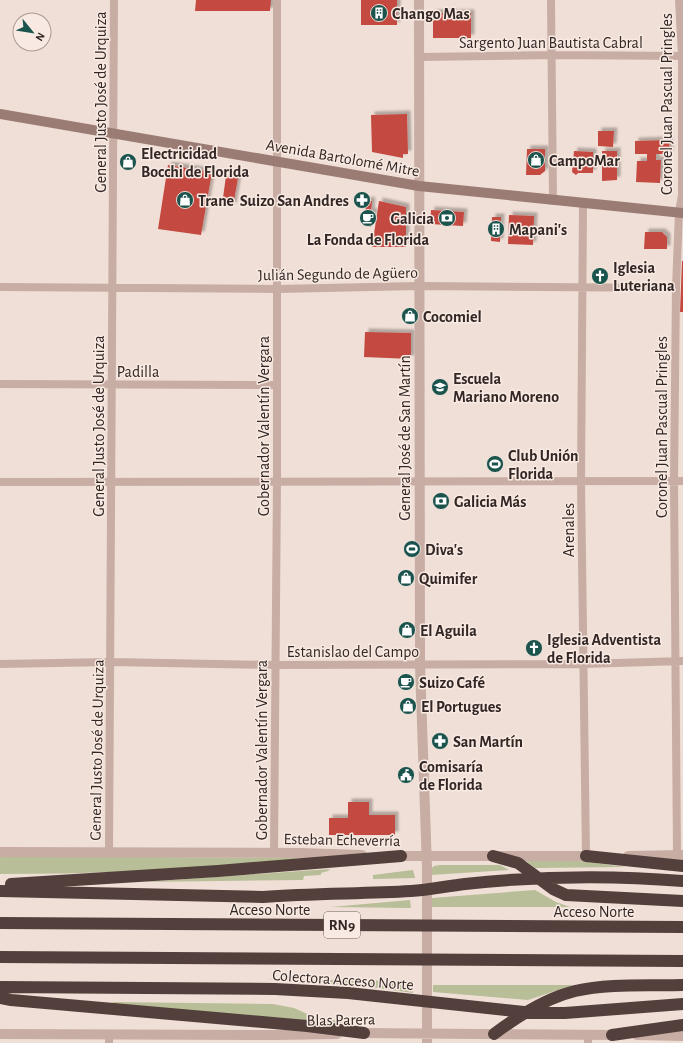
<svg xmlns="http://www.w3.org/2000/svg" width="683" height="1043" viewBox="0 0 683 1043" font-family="'Alegreya Sans',sans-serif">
	<defs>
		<filter id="shadow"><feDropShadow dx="3.5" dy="-3.5" stdDeviation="1" flood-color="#0004"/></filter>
	</defs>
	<rect width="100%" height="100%" fill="#f0dfd6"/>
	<!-- green -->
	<path fill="#b8be97" d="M0,856L303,858C203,870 101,874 0,874Z
		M525,860L580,861L626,867L535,868Z
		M440,865H500L509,870L431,875V869L434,866Z
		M330,869L328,871L321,873V875L304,876L303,880L143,882Z
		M413,870L415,878L373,879V875Z
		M535,890L556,902L570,907H432V898Z
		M410,900L411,908L331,907Z
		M267,979L413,981V993L364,986Z
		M433,985H573L528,1000L433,992Z
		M112,1002L273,1004L294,1008L314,1017L351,1023L290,1020L119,1006Z"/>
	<!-- building -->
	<path fill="#c4493f" filter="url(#shadow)" d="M196,0H271L270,11H195Z
		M361,0H397V25H361Z
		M433,13H471V38H433Z
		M407,114L408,154H403V158L372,152L371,115Z
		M598,131H614L613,147L598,146Z
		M669,140L670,154H656V160H661L660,183L636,182L637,161H647V154H635V141Z
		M527,149H545V171L540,175H526Z
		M574,151L593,152V173H578L576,175L572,172Z
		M602,151H617V180L602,181Z
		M168,165L212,172L201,235L158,229Z
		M226,176L238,178L233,206L222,205Z
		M367,200L372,201L371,211L374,212L371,227L363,225Z
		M379,201L406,207V247H372Z
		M431,210L464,212L463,226L430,224Z
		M509,215L534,216L533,245L508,244Z
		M492,217H501L500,242L491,241Z
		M645,232H662L667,237V249H644Z
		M682,261H683V312H680Z
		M365,332L411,333V359L364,357Z
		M348,802H369V815H395V835H329V818H348Z"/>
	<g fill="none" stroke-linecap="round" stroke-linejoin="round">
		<!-- minor -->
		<path stroke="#c7ada3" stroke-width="8" d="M551,0L553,201
			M420,57L552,55L683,56
			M583,204L581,482L586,856
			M0,287L277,289L418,286L676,288
			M0,384L277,385
			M0,482L683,481
			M0,664L111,662L276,665L582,664L683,661
			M109,852L114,0
			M274,853L277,482V0
			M677,855L674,481L676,288L679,212L682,195V56L679,0
			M109,1034V1043
			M588,1043V1035"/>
		<!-- tertiary -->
		<path stroke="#c7ada3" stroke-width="10" d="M419,0L420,665L427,868V1043
			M0,852L300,853L362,855
			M394,856H594
			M628,856L683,855
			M357,1033L619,1035
			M0,1034L275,1035L337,1034
			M637,1035L683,1036"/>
		<!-- secondary -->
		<path stroke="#9b7c74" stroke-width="10" d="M0,114L419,186L683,213"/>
		<!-- motorway -->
		<path stroke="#533f3c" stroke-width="12" d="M493,856L518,863L553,889L566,895L683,901
			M586,856L683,866
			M11,884L218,871L401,856
			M0,891L263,897C313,893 362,894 411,891C429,890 447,886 465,884C538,876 610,875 683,881
			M0,923L683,927
			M0,957L683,961
			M0,987L275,989L348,993L533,1013H565L683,1004
			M0,998L11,1000L307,1026L364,1033
			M494,1034C518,1016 546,998 575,991C608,983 649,986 683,985
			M612,1035L683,1025"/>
	</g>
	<!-- icons -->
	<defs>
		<g id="building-disc" transform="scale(0.9)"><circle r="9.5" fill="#1b534d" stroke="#f8eae2"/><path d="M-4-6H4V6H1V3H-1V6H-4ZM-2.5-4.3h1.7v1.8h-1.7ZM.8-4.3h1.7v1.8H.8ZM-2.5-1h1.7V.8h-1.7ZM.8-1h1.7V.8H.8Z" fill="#fff"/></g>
		<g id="shop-disc" transform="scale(0.9)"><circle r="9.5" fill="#1b534d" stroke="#f8eae2"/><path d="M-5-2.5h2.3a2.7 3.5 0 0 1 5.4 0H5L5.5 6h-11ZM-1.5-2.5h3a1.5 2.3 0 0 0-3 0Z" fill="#fff"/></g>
		<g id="pharmacy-disc" transform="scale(0.9)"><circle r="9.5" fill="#1b534d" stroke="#f8eae2"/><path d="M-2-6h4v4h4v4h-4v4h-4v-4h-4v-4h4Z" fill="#fff"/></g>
		<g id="cafe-disc" transform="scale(0.9)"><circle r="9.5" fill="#1b534d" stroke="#f8eae2"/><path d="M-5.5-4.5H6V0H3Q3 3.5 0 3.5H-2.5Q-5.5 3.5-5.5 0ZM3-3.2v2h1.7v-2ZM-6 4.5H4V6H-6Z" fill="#fff"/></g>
		<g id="bank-disc" transform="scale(0.9)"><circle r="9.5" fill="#1b534d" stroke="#f8eae2"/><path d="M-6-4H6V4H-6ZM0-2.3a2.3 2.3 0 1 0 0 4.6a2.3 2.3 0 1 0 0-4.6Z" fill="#fff"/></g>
		<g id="church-disc" transform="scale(0.9)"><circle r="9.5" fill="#1b534d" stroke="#f8eae2"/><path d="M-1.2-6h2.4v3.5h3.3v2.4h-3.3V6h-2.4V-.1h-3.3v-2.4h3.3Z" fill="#fff"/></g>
		<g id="school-disc" transform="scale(0.9)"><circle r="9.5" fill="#1b534d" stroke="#f8eae2"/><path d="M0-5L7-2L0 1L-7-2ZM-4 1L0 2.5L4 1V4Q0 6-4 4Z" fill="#fff"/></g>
		<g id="stadium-disc" transform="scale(0.9)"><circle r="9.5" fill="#1b534d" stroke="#f8eae2"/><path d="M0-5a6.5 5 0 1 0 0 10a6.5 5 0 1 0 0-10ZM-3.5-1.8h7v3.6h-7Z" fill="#fff"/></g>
		<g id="civic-disc" transform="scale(0.9)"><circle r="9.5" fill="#1b534d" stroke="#f8eae2"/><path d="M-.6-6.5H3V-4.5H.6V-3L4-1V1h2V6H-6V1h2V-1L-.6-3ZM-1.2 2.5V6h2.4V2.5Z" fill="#fff"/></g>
	</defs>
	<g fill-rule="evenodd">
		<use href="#building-disc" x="379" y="13"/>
		<use href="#shop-disc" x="536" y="160"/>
		<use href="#shop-disc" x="128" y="162"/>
		<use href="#shop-disc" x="185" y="200"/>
		<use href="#pharmacy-disc" x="362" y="200"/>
		<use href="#cafe-disc" x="368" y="218"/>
		<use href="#bank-disc" x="447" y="218"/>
		<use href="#building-disc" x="496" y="229"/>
		<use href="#church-disc" x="600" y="276"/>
		<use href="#shop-disc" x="410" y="316"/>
		<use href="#school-disc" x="440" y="387"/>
		<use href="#stadium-disc" x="495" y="464"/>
		<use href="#bank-disc" x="441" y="501"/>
		<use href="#stadium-disc" x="412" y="549"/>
		<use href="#shop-disc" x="406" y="578"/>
		<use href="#shop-disc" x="407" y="630"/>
		<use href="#church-disc" x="534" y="648"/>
		<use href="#cafe-disc" x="406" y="682"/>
		<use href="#shop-disc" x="408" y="706"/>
		<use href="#pharmacy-disc" x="440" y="741"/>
		<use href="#civic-disc" x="406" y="775"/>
	</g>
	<g text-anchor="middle" stroke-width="3" stroke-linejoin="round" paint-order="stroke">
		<!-- shield labels -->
		<rect fill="#f8eae2" stroke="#6d625e" stroke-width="1" x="324" y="912" width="36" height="26" rx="3"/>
		<g font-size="15" font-weight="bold" fill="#322725">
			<text x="342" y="930">RN9</text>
		</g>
		<!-- poi labels -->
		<g font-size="16" font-weight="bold" fill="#322725" stroke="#f8eae2" text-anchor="start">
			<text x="392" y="19">Chango Mas</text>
			<text x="141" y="159">Electricidad<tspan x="141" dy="18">Bocchi de Florida</tspan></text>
			<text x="549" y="166">CampoMar</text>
			<text x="198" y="206">Trane</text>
			<text x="349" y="206" text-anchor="end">Suizo San Andres</text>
			<text x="434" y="224" text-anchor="end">Galicia</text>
			<text x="509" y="235">Mapani's</text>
			<text x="368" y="245" text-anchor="middle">La Fonda de Florida</text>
			<text x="613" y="273">Iglesia<tspan x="613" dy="18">Luteriana</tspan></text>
			<text x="423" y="322">Cocomiel</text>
			<text x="453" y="384">Escuela<tspan x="453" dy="18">Mariano Moreno</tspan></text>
			<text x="508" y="461">Club Unión<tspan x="508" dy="18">Florida</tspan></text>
			<text x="454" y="507">Galicia Más</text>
			<text x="425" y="555">Diva's</text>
			<text x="419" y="584">Quimifer</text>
			<text x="420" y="636">El Aguila</text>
			<text x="547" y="645">Iglesia Adventista<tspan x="547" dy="18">de Florida</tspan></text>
			<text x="419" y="688">Suizo Café</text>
			<text x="421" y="712">El Portugues</text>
			<text x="453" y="747">San Martín</text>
			<text x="419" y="772">Comisaría<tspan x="419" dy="18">de Florida</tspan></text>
		</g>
		<!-- street labels -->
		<g font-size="16" fill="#322725" stroke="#f8eae2">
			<text x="551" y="48">Sargento Juan Bautista Cabral</text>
			<text transform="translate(100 102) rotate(-90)" y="6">General Justo José de Urquiza</text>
			<text transform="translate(666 104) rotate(-90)" y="6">Coronel Juan Pascual Pringles</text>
			<text transform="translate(343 157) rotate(10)" y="6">Avenida Bartolomé Mitre</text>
			<text transform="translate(338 273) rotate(-1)" y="6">Julián Segundo de Agüero</text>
			<text x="138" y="377">Padilla</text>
			<text transform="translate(98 426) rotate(-90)" y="6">General Justo José de Urquiza</text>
			<text transform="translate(263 426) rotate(-90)" y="6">Gobernador Valentín Vergara</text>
			<text transform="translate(661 427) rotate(-90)" y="6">Coronel Juan Pascual Pringles</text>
			<text transform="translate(404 438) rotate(-90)" y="6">General José de San Martín</text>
			<text transform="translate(568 530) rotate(-90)" y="6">Arenales</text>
			<text x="353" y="657">Estanislao del Campo</text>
			<text transform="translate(96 750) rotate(-89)" y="6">General Justo José de Urquiza</text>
			<text transform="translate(261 750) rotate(-90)" y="6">Gobernador Valentín Vergara</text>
			<text transform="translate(342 839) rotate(1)" y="6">Esteban Echeverría</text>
			<text x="270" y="915">Acceso Norte</text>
			<text x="594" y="917">Acceso Norte</text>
			<text transform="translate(343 979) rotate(4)" y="6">Colectora Acceso Norte</text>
			<text transform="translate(341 1019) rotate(-1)" y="6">Blas Parera</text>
		</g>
	</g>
	<!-- north arrow -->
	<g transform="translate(32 32) rotate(120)"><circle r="19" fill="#f8eae2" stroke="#a99c96"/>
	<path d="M0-3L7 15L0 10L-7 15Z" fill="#1b534d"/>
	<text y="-6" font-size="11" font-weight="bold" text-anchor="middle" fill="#322725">N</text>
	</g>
</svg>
